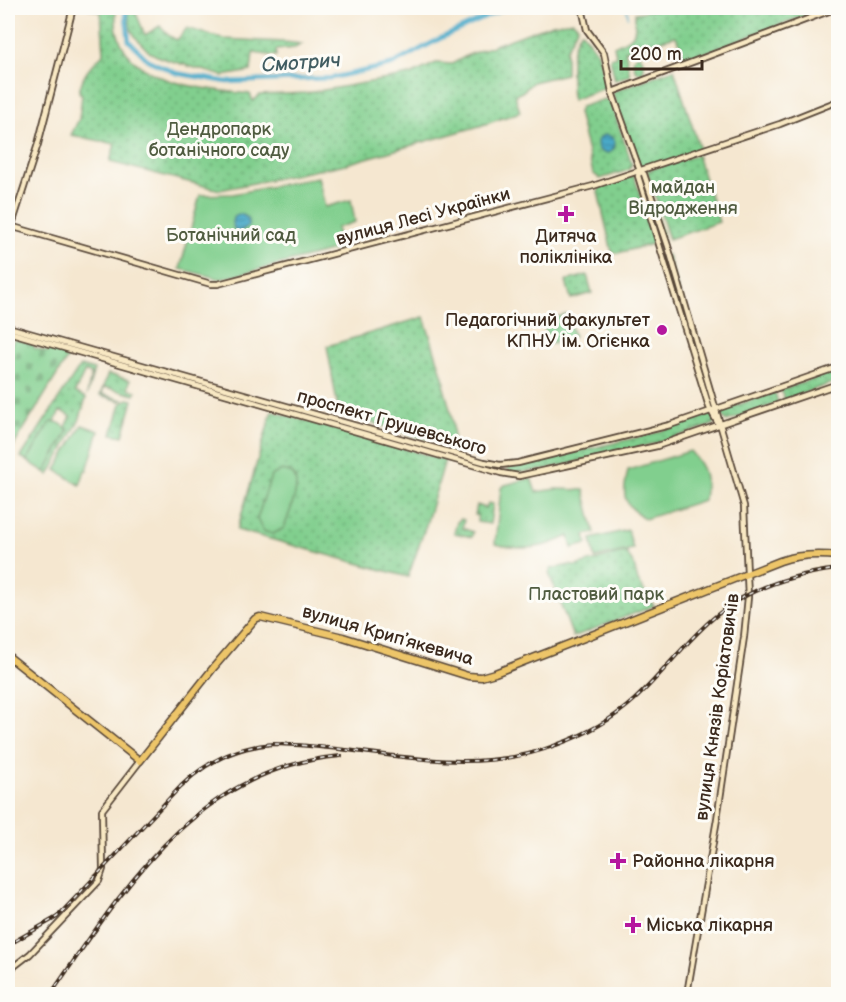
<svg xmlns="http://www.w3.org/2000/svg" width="846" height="1002" viewBox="0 0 846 1002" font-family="'Balsamiq Sans',sans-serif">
	<defs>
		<pattern id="grass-dots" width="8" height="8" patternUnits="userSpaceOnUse" patternTransform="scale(1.5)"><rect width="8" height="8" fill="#81cf8e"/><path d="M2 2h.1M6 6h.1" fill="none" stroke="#6ba873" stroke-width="1.8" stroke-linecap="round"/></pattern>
		<pattern id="cemetery-stones" width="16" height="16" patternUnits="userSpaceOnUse" patternTransform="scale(1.5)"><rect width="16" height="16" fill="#81cf8e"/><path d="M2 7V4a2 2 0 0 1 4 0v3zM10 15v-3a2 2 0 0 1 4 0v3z" fill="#6ba873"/></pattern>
		<pattern id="water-rules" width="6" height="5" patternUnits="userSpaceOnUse" patternTransform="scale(1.5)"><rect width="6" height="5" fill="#4aaac9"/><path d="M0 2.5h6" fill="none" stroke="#3f8ba3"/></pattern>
	</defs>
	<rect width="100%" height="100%" fill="#fdfcf7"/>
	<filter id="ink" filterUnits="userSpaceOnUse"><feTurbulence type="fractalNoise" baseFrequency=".0167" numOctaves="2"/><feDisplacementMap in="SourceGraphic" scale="12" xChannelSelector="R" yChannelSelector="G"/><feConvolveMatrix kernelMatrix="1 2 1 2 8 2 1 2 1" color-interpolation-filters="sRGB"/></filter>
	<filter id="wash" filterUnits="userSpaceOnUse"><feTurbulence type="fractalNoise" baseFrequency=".008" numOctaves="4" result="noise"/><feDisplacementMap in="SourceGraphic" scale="24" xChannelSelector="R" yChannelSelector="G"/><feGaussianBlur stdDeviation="1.35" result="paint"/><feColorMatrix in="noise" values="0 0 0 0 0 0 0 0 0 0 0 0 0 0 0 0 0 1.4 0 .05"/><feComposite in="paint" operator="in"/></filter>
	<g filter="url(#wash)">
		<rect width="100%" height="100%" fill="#f5e7d0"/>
		<!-- grass -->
		<path fill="url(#grass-dots)" stroke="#5e7c56" stroke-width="1.5" d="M88,8H116C109,83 196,88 250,94L253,101L260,95L307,93L410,75L436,63L452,64L468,55L552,24L573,21L578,26L566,50V74L533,82L522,92L515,95L520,112L483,125L346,164L220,190L110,162L115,144L71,135L79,119L82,95L79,92C83,73 90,67 104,53L101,12Z
			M127,8H134L145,35L160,26L169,36L177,40L187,28L224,39L285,42L302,44L295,48L276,50V56L253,53L251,71L223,76L161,58L149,52L137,39L131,30Z
			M665,8H825L685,60L676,36L625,50L630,75L615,80L610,58L616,56L614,46C637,35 635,37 635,13Z
			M581,31L598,53L607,87L572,100C571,78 567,49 581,31Z
			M674,69L700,150L640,171L612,92Z
			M605,99L611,103L632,164L629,170L600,179L593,173L578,112L580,107Z
			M697,155L719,222L669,239L647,171Z
			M634,175L654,241L652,244L618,253L612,252L598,192L601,186Z
			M643,176L664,239L659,241L640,177Z
			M668,255L688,325L686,326L664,256Z
			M587,275L592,293L571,299L566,281Z
			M567,314L574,337L549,344L543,322Z
			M424,317L445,383L443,384C448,403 457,426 452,447L340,413L338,409L327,346Z
			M80,366L94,370L87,395L91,374L85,371L75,392L86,398L79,421L49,475L45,472L68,432L66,427L71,416L60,411L55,422H51L28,459L29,462L21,457Z
			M838,370V381L784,400L781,390Z
			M108,374L130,380L128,389L136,391L135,395L104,387L102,394L123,400L120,401L100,395Z
			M775,392L778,403L727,421L722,416L721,412L723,410Z
			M128,399L133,400L123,436L112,434L121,404Z
			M272,411L445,460L426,525L408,577L237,530Z
			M710,414L713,416L715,422L713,425L656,443L543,470L510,473L507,468L652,434Z
			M488,503L493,504L490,524L477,522L478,515H475L477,505L486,508Z
			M461,519L464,520L462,528L473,532L472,537L454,533L457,522Z
			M626,552L634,565L638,581L654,606L573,637L549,573L551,569L569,565L575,566Z"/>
		<!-- cemetery -->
		<path fill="url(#cemetery-stones)" stroke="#5e7c56" stroke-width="1.5" d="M14,339L34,344V348L48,352L49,349L66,353L68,357L8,455V350Z"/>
		<!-- garden -->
		<path fill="#81cf8e" stroke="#5e7c56" stroke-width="1.5" d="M636,55H640C643,59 645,66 643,72L640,73L635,70L633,60Z
			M318,177L325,207L351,200L355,222L336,228L342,248L221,279L180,269L200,195L233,194Z
			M51,422C58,421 65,425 68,431L45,472L29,462L28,459Z
			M82,425L99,431L87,470H85L80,485L56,470Z
			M690,451C706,469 707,476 704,500L645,519C622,502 622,498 628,470Z
			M282,470C285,471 289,472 291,473C304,481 288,516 284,528L273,534L263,531L257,519L271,476Z
			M531,478L536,492L556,489L584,490L595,533L585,535L587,544L572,548L569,536C542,549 524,551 495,544L501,488L505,485Z
			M628,530L633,549L595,558L591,539Z"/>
		<!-- water -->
		<path fill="url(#water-rules)" stroke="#426a74" stroke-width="1.5" d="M597 144a9 9 0 1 1 18 0a9 9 0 1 1-18 0Z
			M241,214L248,218V226L238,233L234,229L232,221L236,215Z"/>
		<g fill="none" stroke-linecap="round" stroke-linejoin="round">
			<!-- stream -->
			<path stroke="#4aaac9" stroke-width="1.5" d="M627,8L628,17"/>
			<!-- river -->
			<path stroke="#4aaac9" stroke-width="4.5" d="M125,8L129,41L148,60L176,73L227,82L331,78L391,65L443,37L506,8"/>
		</g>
	</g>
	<g filter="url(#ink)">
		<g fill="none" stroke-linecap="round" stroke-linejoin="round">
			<!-- secondary casing -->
			<g stroke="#574639" stroke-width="8">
				<path id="secondary" d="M582,8L587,30L604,53L612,92L640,171L644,174L668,246L744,506L748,597L744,637L717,819L687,994
					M612,92L837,8
					M640,171L638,176L709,407L717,422
					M10,226L211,284H218L593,186L780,124L838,101
					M8,237L38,144L73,8
					M8,327L484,462L500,465L518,463L670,425L838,367
					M8,332L501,473L519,476L657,446L838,384
					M8,971L30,954L99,881L103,869L102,810L140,761"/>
			</g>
			<!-- primary casing -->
			<g stroke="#574639" stroke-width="9">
				<path id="primary" d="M8,656L140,761L214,667L255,619L260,617L343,637L468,676L481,677L495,673L780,561C799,554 818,554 838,556"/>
			</g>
			<!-- secondary -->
			<use href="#secondary" stroke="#f8e8c3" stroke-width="4.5"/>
			<!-- primary -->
			<use href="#primary" stroke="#edc569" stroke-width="6"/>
			<!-- rail casing -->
			<g stroke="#3b2a1e" stroke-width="4">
				<path id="rail" d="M8,854V853
					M8,945L57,917L181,786C207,761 236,747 273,744C367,745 465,781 556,745C584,735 612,720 634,700C664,673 686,640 717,615C751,587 795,574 838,569
					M51,994C124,888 198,767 341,756"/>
			</g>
			<!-- rail -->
			<use href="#rail" stroke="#fdfcf7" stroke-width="1.5" stroke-dasharray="4.5" stroke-linecap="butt"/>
		</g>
	</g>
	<!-- markers -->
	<g fill="#b5179e" stroke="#fdfcf7" stroke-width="2">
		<path d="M563 205h6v6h6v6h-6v6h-6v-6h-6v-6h6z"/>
		<circle cx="662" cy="330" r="6"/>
		<path d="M615 852h6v6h6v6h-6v6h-6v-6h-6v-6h6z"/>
		<path d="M630 916h6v6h6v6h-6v6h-6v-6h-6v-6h6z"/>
	</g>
	<g text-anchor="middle" stroke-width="6" stroke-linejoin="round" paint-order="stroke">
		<!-- park labels -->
		<g font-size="18" fill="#505c40" stroke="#fdfcf7">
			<text x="219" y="135">Дендропарк<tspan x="219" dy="21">ботанічного саду</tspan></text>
			<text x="683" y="193">майдан<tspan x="683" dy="21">Відродження</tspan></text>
			<text x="231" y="241">Ботанічний сад</text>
			<text x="596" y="600">Пластовий парк</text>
		</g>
		<!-- street labels -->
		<g font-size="18" fill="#3b2a1e" stroke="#fdfcf7">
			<text transform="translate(423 216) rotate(-15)" y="6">вулиця Лесі Українки</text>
			<text transform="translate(392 422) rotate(16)" y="6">проспект Грушевського</text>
			<text transform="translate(388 635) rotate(16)" y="6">вулиця Крипʼякевича</text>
			<text transform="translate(717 707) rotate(-82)" y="6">вулиця Князів Коріатовичів</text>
		</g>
		<!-- poi labels -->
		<g font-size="18" fill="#3b2a1e" stroke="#fdfcf7" text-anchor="start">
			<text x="566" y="242" text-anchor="middle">Дитяча<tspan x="566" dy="21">поліклініка</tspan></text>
			<text x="650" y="326" text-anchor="end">Педагогічний факультет<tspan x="650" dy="21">КПНУ ім. Огієнка</tspan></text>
			<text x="632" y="867">Районна лікарня</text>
			<text x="646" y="931">Міська лікарня</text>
		</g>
		<!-- water labels -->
		<g font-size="20" font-style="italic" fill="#415d62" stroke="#fdfcf7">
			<text transform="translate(301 62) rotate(-4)" y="7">Смотрич</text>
		</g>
	</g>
	<!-- margin -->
	<rect width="846" height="1002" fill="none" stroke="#fdfcf7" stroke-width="30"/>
	<!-- scale -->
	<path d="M621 60v9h81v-9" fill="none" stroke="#3b2a1e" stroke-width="3"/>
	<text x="630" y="60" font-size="18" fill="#3b2a1e" stroke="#fdfcf7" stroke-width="4.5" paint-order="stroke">200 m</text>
</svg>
